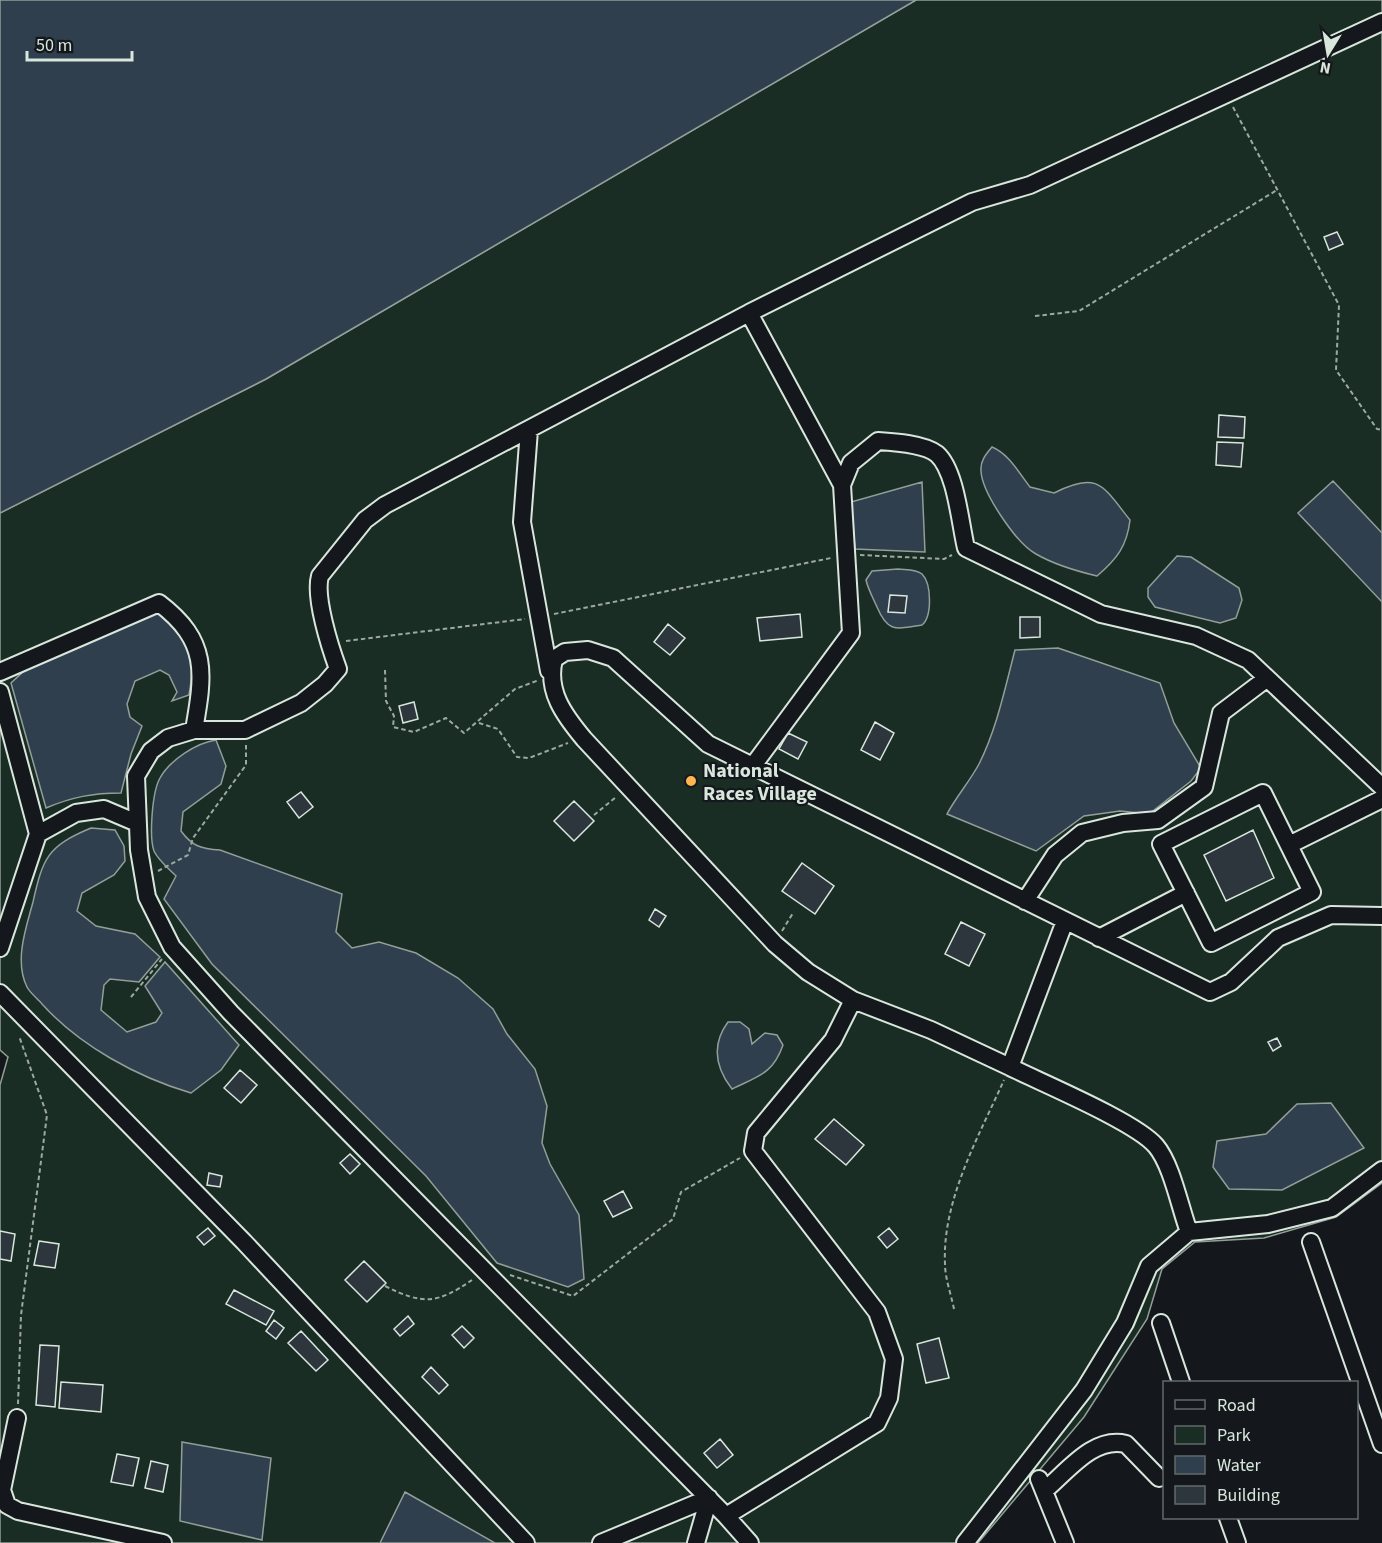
<svg xmlns="http://www.w3.org/2000/svg" width="1382" height="1543" viewBox="0 0 1382 1543" font-family="'Source Sans 3',sans-serif">
	<rect width="100%" height="100%" fill="#14181c"/>
	<!-- green -->
	<path fill="#1a2d24" stroke="#939e99" stroke-width="1.5" d="M916,0H1382V1183L1336,1217L1264,1238L1195,1242L1162,1269L1147,1319L1084,1417L978,1543H0V1085L8,1057L0,1050V513L266,379Z"/>
	<!-- water -->
	<path fill="#2f3f4d" stroke="#939e99" stroke-width="1.5" d="M0,0H916L266,379L0,513Z
		M992,447C1009,454 1019,473 1030,487L1054,493C1098,470 1103,486 1130,520C1127,546 1117,559 1097,576C1076,571 1055,565 1036,554C1017,544 982,493 981,471C980,461 986,454 992,447Z
		M1333,481L1382,533V602L1298,513Z
		M922,482L925,552L855,549L851,502Z
		M1177,556L1191,557L1239,588L1242,600L1236,618L1220,623L1155,607L1148,597V588Z
		M898,569C906,570 916,569 922,574C932,584 932,617 922,625C896,629 888,633 877,607C873,598 868,589 866,580L872,571Z
		M157,611C188,641 197,650 189,695L172,701L177,692L169,675L160,670L135,681L127,704L130,717L142,726L131,754L121,793C93,793 72,797 46,808L11,683L24,671Z
		M1058,648L1160,683L1174,723L1201,768L1191,781L1149,814L1120,811L1084,816L1036,851L947,814C956,797 970,781 979,764C997,728 1005,688 1015,650Z
		M216,740L226,766L221,784L183,812L181,831C192,846 201,849 220,850L342,894L336,932L352,948L379,942L416,953L458,978L493,1009L507,1034L535,1069L547,1106L542,1143L550,1164L579,1215L584,1279L568,1287L497,1263L426,1176L212,964L164,899L176,876C169,869 158,860 154,851C149,837 152,792 160,778C170,760 196,743 216,740Z
		M91,828L115,830L124,846L125,861L114,875L82,893L77,911L96,926L135,934L160,957L139,982L110,979L104,985L101,1010L127,1032L156,1022L162,1013L145,986L165,962L239,1045L221,1070L191,1093C137,1077 80,1046 42,1004C38,999 30,993 27,987C14,961 26,928 33,902C43,857 48,846 91,828Z
		M728,1022H740L749,1029L752,1044L765,1033L777,1035L783,1045C773,1074 758,1076 732,1089C715,1067 711,1045 728,1022Z
		M1331,1103L1364,1148L1282,1190L1229,1189L1213,1167L1217,1141L1266,1134L1297,1104Z
		M182,1442L271,1458L262,1540L180,1521Z
		M405,1492L495,1543H380Z"/>
	<!-- building -->
	<path fill="#2c363c" stroke="#d8e6dc" stroke-width="1.5" d="M1337,232L1343,244L1329,250L1324,237Z
		M1219,415L1245,417L1244,438L1218,437Z
		M1217,442L1243,443L1241,467L1216,465Z
		M890,595L907,596L905,613L888,612Z
		M800,614L802,637L760,641L757,618Z
		M1020,617H1040V637L1020,638Z
		M668,624L685,638L670,655L654,642Z
		M414,702L418,719L403,723L399,706Z
		M875,722L894,733L880,760L861,750Z
		M788,733L807,742L798,759L779,749Z
		M301,792L313,807L299,818L287,802Z
		M574,801L594,821L574,841L554,821Z
		M1253,830L1274,878L1226,901L1204,855Z
		M802,863L834,886L815,914L782,891Z
		M655,909L666,916L659,927L649,920Z
		M961,922L985,934L969,966L945,954Z
		M1277,1038L1281,1046L1273,1051L1268,1042Z
		M240,1070L257,1085L241,1103L224,1088Z
		M834,1119L864,1145L846,1165L815,1139Z
		M350,1154L360,1164L350,1174L340,1163Z
		M209,1173L222,1176L220,1187L207,1185Z
		M623,1191L632,1208L613,1217L604,1201Z
		M208,1228L215,1236L204,1245L197,1237Z
		M889,1228L898,1239L887,1248L878,1237Z
		M0,1231L15,1234L11,1261L0,1259Z
		M39,1241L59,1244L55,1268L34,1265Z
		M364,1261L386,1283L367,1302L345,1280Z
		M234,1290L274,1311L266,1325L226,1304Z
		M408,1316L414,1324L400,1336L394,1329Z
		M274,1320L284,1328L276,1339L266,1331Z
		M462,1326L474,1338L464,1348L452,1335Z
		M301,1331L328,1360L316,1371L288,1343Z
		M939,1338L949,1378L926,1383L917,1344Z
		M40,1345L59,1346L55,1407L36,1405Z
		M431,1367L448,1385L439,1394L422,1377Z
		M61,1382L103,1385L101,1412L59,1408Z
		M720,1439L733,1455L717,1468L704,1453Z
		M117,1454L139,1458L133,1486L111,1482Z
		M151,1461L168,1465L163,1492L145,1488Z"/>
	<g fill="none" stroke-linecap="round" stroke-linejoin="round">
		<!-- minor casing -->
		<g stroke="#d8e6dc" stroke-width="20">
			<path id="minor" d="M749,313L842,485
				M529,430L522,522L549,671
				M0,672L159,603C209,641 204,673 194,730
				M0,692L38,834L0,948
				M752,767L851,633L842,485L851,463L878,441C894,442 925,444 937,454C956,471 960,523 966,548L1101,614L1196,636L1248,660L1382,787
				M1263,793L1312,892L1211,943L1161,844Z
				M38,834L76,813L104,809L137,823
				M1289,845L1382,799
				M1025,901L1055,855L1082,833L1123,823L1158,820L1204,787L1221,713L1266,679
				M1065,921L1010,1067L931,1030L853,1000L808,972L775,944L584,739C564,715 546,691 554,659L565,652L588,650L613,658L708,744L1210,992L1231,982L1278,938L1331,915L1382,916
				M1099,938L1186,893
				M0,993L244,1242L526,1543
				M853,1000L833,1040L756,1133L753,1151L877,1312L894,1359L889,1398L877,1423L726,1516L231,1013L172,947L147,897L139,850L136,776L151,751L168,738L194,730H245L301,703L325,684L338,669C330,647 314,597 320,576L365,520L385,505L749,313L972,202L1030,185L1382,22
				M1010,1067C1042,1083 1136,1122 1156,1146C1172,1165 1180,1208 1189,1232
				M1311,1242L1382,1444
				M1161,1323L1181,1382
				M17,1418L2,1490L7,1505L18,1511L163,1543
				M1039,1479L1065,1543
				M1044,1491C1067,1472 1093,1436 1126,1444L1159,1478
				M726,1516L750,1543
				M1228,1518L1237,1543
				M601,1543L709,1498
				M696,1543L709,1498
				M965,1543L1084,1390L1125,1323L1149,1266L1189,1232L1268,1224L1332,1208L1382,1170"/>
		</g>
		<!-- path -->
		<path stroke="#9da8a2" stroke-width="2" stroke-dasharray="4.5 3" stroke-linecap="butt" d="M1233,107L1339,305L1336,370L1377,429L1382,430
			M1035,316L1079,311L1277,190
			M860,555L944,559L952,555
			M554,614L831,558
			M346,641L525,619
			M385,670L386,701L394,716L393,727L414,732L446,718L464,733L515,689L539,680
			M479,723L498,729L517,757L529,758L568,743
			M594,815L616,797
			M158,871L188,855L193,838L246,765V745
			M782,931L793,913
			M131,997L162,959
			M510,1275L573,1296L673,1219L681,1192L740,1158
			M385,1286C423,1305 437,1304 472,1280
			M954,1309C951,1294 945,1278 945,1264C942,1200 979,1136 1004,1080
			M18,1404L21,1315L47,1115L19,1036"/>
		<!-- minor -->
		<use href="#minor" stroke="#14181c" stroke-width="16"/>
	</g>
	<!-- markers -->
	<circle fill="#ffb74d" stroke="#14181c" stroke-width="2" cx="691" cy="781" r="6"/>
	<g text-anchor="middle" stroke-width="4.5" stroke-linejoin="round" paint-order="stroke">
		<!-- poi labels -->
		<g font-size="20" font-weight="bold" fill="#d8e6dc" stroke="#14181c" text-anchor="start">
			<text x="703" y="777">National<tspan x="703" dy="23">Races Village</tspan></text>
		</g>
	</g>
	<!-- legend -->
	<rect x="1163" y="1381" width="195" height="138" fill="#14181c" stroke="#626a69" stroke-width="1.5"/>
	<rect x="1175" y="1400" width="30" height="9" fill="#14181c" stroke="#626a69" stroke-width="1.5"/>
	<text x="1217" y="1411" font-size="18" fill="#d8e6dc">Road</text>
	<rect x="1175" y="1426" width="30" height="18" fill="#1a2d24" stroke="#626a69" stroke-width="1.5"/>
	<text x="1217" y="1441" font-size="18" fill="#d8e6dc">Park</text>
	<rect x="1175" y="1456" width="30" height="18" fill="#2f3f4d" stroke="#626a69" stroke-width="1.5"/>
	<text x="1217" y="1471" font-size="18" fill="#d8e6dc">Water</text>
	<rect x="1175" y="1486" width="30" height="18" fill="#2c363c" stroke="#626a69" stroke-width="1.5"/>
	<text x="1217" y="1501" font-size="18" fill="#d8e6dc">Building</text>
	<!-- north arrow -->
	<g transform="translate(1328 54) rotate(191)" stroke="#14181c" stroke-width="4.5" paint-order="stroke">
	<path d="M0-4.5L10 22L0 15L-10 22Z" fill="#d8e6dc"/>
	<text y="-9" font-size="16" font-weight="bold" text-anchor="middle" fill="#d8e6dc">N</text>
	</g>
	<!-- scale -->
	<path d="M27 51v9h105v-9" fill="none" stroke="#d8e6dc" stroke-width="3"/>
	<text x="36" y="51" font-size="18" fill="#d8e6dc" stroke="#14181c" stroke-width="4.5" paint-order="stroke">50 m</text>
</svg>
